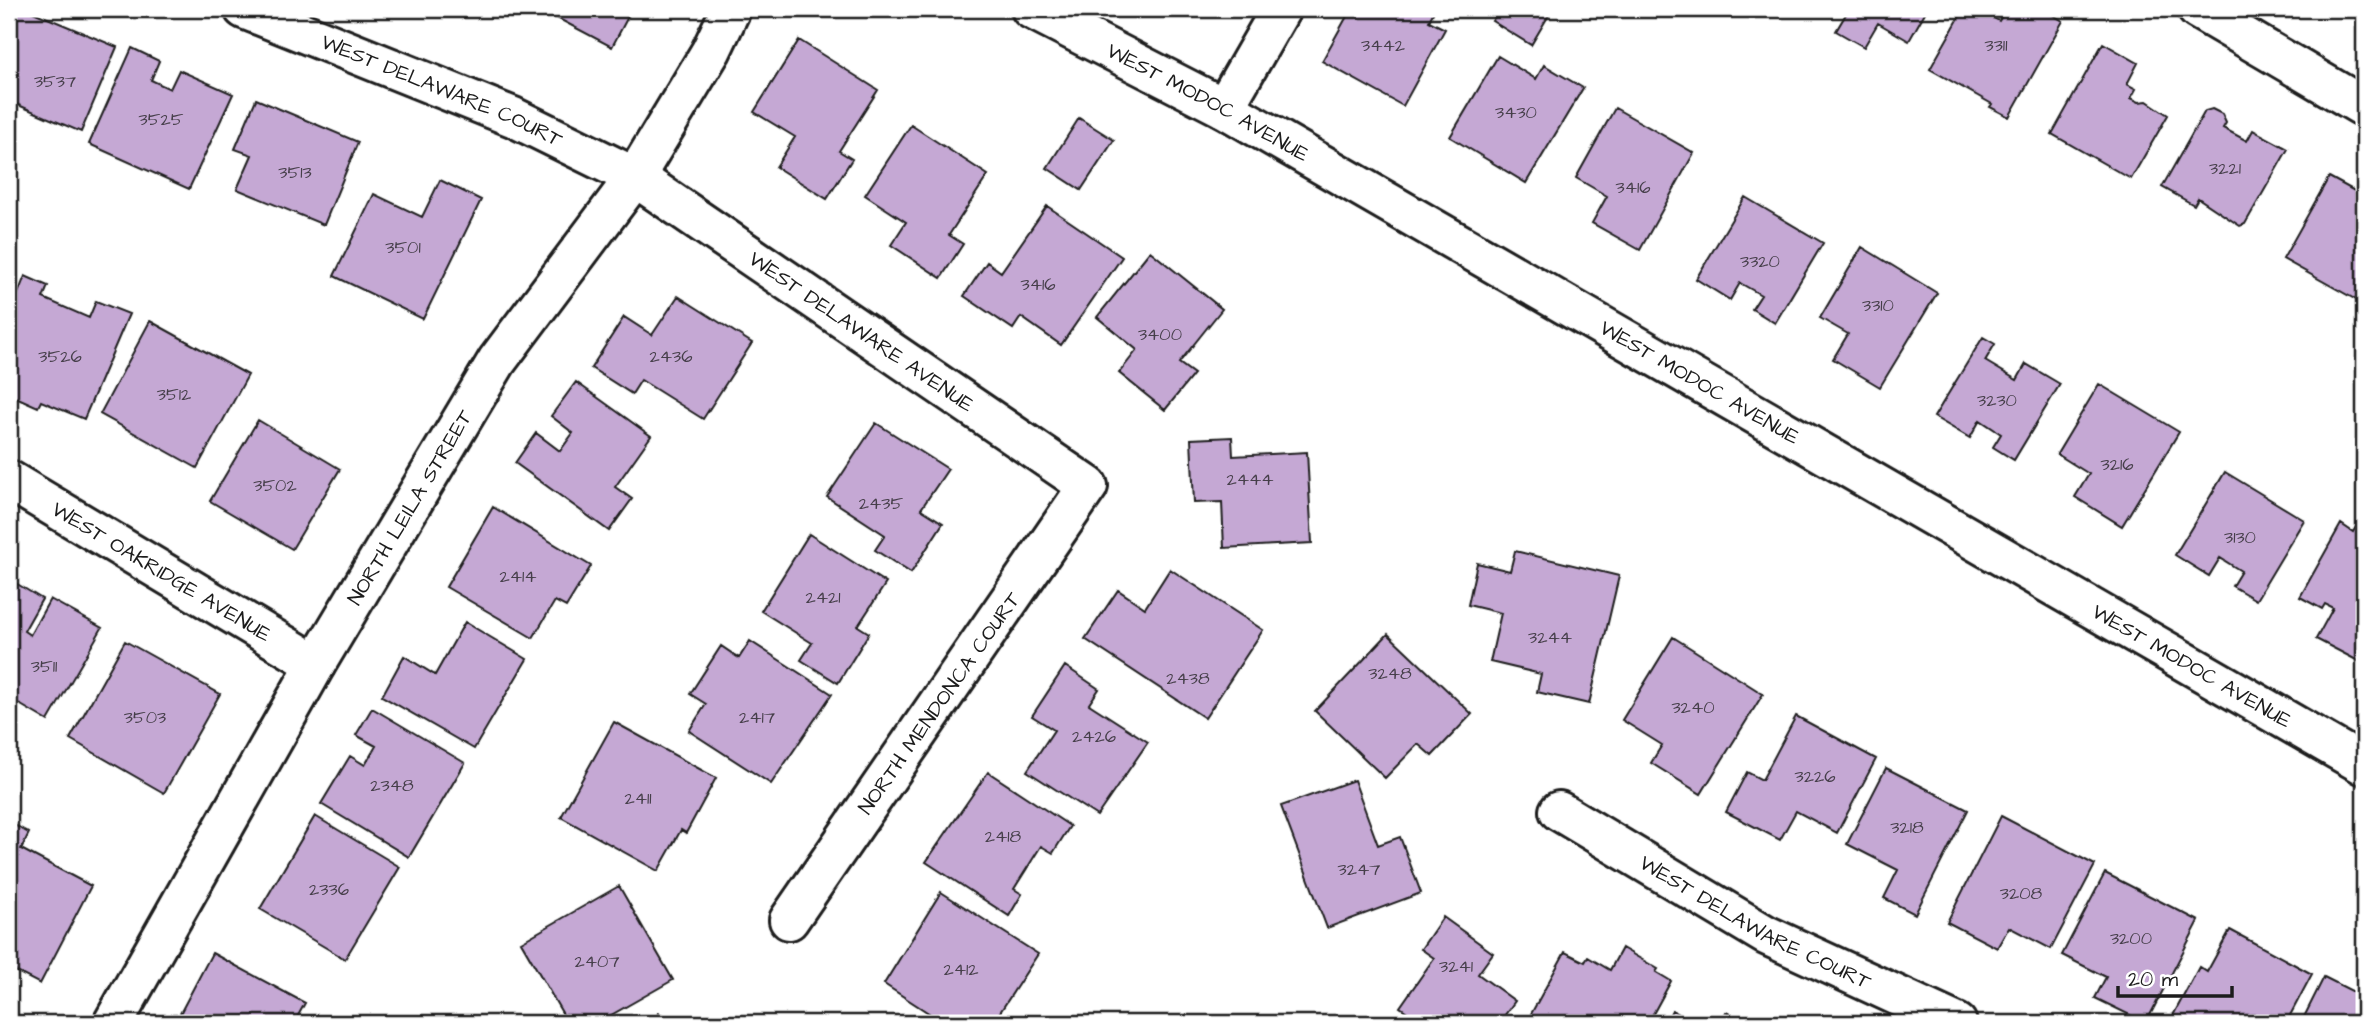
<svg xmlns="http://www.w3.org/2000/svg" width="2373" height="1032" viewBox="0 0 2373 1032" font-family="'Architects Daughter',sans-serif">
	<rect width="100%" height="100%" fill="#fff"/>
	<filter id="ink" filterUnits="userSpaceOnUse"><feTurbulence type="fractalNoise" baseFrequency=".0143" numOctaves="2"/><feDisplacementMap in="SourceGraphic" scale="14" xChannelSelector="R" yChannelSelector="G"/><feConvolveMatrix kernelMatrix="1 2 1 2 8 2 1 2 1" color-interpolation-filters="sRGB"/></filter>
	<g filter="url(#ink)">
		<!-- building -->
		<path fill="#c5a8d4" stroke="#1c1c1c" stroke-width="2" d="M12,9H26L117,47L81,132L9,101V15Z
			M540,9H632L612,47Z
			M1351,9H1435L1429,21L1445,29L1403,106L1322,61Z
			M1500,9H1550L1552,10L1531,45L1492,21Z
			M1849,9H1927L1909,41L1878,23L1864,47L1836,31Z
			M1964,9H1987L1994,13L1992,17L1999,21L2006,9H2042L2063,21L2009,117L1990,107L1992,104L1930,69Z
			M799,40L878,90L839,151L852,159L827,199L776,167L795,137L754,112Z
			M2103,43L2138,63L2127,84L2136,89L2131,98L2139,102L2147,101L2168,115L2131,179L2052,134Z
			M132,48L159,61L151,80L170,89L179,70L233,94L189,189L89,144Z
			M1498,56L1536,79L1544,65L1583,88L1526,183L1450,137Z
			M256,99L358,142L324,225L237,189L252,155L235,149Z
			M1615,108L1694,153L1640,250L1592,223L1607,196L1576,178Z
			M2212,109L2222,114L2226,123L2223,128L2247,141L2253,130L2288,149L2245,224L2240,226L2198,198L2194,205L2162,187L2205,111Z
			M1079,118L1114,140L1081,190L1047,168Z
			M911,125L988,175L949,235L963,244L941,278L891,245L906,222L865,195Z
			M2329,177L2362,195L2360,199L2364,202V295L2360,302L2283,259Z
			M440,180L481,200L423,319L334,276L374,194L422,217Z
			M1745,197L1823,243L1775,323L1752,309L1761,295L1740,283L1730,300L1696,279Z
			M1047,206L1122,257L1061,345L1021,317L1013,329L964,296L987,262L1001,272Z
			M1862,247L1937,293L1880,387L1833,359L1848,334L1820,318Z
			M1150,251L1222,309L1179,363L1194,374L1165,410L1119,373L1137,350L1097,317Z
			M25,276L48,286L43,298L89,318L96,301L129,314L84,419L41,401L38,407L9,394V316Z
			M678,296L752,343L703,419L641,380L632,394L591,368L624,317L652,335Z
			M150,321L248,375L197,468L100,414Z
			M1983,337L1995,344L1985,361L2017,380L2026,364L2060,384L2014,460L1993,447L2001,434L1980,420L1970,438L1934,417Z
			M576,382L651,436L615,487L632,499L609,531L515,463L536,433L560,451L573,433L551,416Z
			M2099,384L2179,432L2122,526L2075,497L2089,474L2057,454Z
			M258,420L340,469L292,549L210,501Z
			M876,423L948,469L921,509L943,523L911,573L875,550L885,535L827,497Z
			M1232,437L1233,456L1307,452L1312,543L1224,548L1222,502L1194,503L1191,439Z
			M2225,472L2304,520L2256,600L2232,586L2241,571L2220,558L2209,576L2175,555Z
			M493,507L591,566L566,607L555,601L533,638L446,587Z
			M2363,515H2364V664L2316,639L2333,608L2325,604L2322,609L2300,597L2341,524L2353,532Z
			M809,534L886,583L858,626L869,633L838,683L801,660L812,643L761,611Z
			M1515,551L1619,576L1589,704L1537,692L1541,674L1490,662L1501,613L1468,605L1477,563L1510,571Z
			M1170,569L1263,630L1205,718L1085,639L1118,590L1145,608Z
			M9,579L42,599L24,631L30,635L50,599L102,628L48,721L9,698Z
			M465,622L527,659L474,749L382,696L404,656L435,675Z
			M1388,634L1472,714L1432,756L1418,744L1385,778L1315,711Z
			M1673,637L1763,694L1701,794L1651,763L1662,745L1622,720Z
			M125,641L220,694L164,793L70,739Z
			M750,641L832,694L771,784L689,731L706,704L690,694L721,646L739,658Z
			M1065,666L1099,689L1089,704L1148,742L1097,816L1027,771L1054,730L1032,716Z
			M372,708L465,763L409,857L321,804L350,756L365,765L376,746L356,735Z
			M1796,716L1876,759L1837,833L1796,811L1780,840L1726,812L1747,772L1762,780Z
			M614,722L716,778L686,833L681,830L658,871L561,817Z
			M1886,768L1968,810L1915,914L1884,898L1898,870L1847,844Z
			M988,772L1070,826L1053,853L1041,846L1014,889L1022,894L1009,916L926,862Z
			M1354,780L1378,845L1400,837L1421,893L1327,928L1281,806Z
			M315,816L400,867L345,959L260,909Z
			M2001,816L2095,865L2051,949L2009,927L1997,948L1947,922Z
			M9,822L29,833L21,849L91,886L40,984L9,968Z
			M2105,873L2199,921L2146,1023L2095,998L2106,977L2062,955Z
			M619,886L673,980L597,1023H568L521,942Z
			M941,892L1038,954L993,1023H944L884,984Z
			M1443,917L1493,953L1478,974L1515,1001L1499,1023H1423L1400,1007L1434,958L1421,949Z
			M2230,930L2312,974L2286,1023H2169L2199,967L2207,972Z
			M1622,948L1658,969L1656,972L1671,981L1648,1023H1526L1565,952L1585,962L1588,957L1610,970Z
			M212,953L305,1003L294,1023H175Z
			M2324,977L2364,997V1023H2301Z
			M1672,1010L1695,1023H1665Z
			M1726,1012L1746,1023H1720Z
			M658,1013L687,1023H655Z"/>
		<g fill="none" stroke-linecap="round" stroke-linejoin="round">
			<!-- minor casing -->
			<g stroke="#1c1c1c" stroke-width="44">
				<g id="minor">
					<path id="s1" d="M244,9L513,117L635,177L1088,486L789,920"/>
					<path id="s2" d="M1031,9L1224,108L2364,765"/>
					<path d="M2197,9L2364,107"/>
					<path d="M1224,108L1281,9"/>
					<path id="s3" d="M9,480L316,664"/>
					<path id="s4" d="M1559,811L1766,935L1957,1023"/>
					<path id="s5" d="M113,1023L316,664L497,361L635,177L711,51L731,9"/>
				</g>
			</g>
			<!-- minor -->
			<use href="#minor" stroke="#fff" stroke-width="38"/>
		</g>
	</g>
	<g text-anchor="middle" stroke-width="7" stroke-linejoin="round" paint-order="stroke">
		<!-- number labels -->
		<g font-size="18" fill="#463f4a">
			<text x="1383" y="51">3442</text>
			<text x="1996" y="51">3311</text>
			<text x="55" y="87">3537</text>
			<text x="1516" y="118">3430</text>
			<text x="161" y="125">3525</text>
			<text x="2225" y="174">3221</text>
			<text x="295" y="178">3513</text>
			<text x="1633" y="193">3416</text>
			<text x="403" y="253">3501</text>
			<text x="1760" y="267">3320</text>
			<text x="1038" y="290">3416</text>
			<text x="1878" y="311">3310</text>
			<text x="1160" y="340">3400</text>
			<text x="60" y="362">3526</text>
			<text x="671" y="362">2436</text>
			<text x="174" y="400">3512</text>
			<text x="1997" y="406">3230</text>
			<text x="2117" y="470">3216</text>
			<text x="1250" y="485">2444</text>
			<text x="275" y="491">3502</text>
			<text x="881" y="509">2435</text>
			<text x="2240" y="543">3130</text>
			<text x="518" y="582">2414</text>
			<text x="823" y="603">2421</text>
			<text x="1550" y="643">3244</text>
			<text x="44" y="672">3511</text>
			<text x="1390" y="679">3248</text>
			<text x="1188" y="684">2438</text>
			<text x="1693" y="713">3240</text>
			<text x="145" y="723">3503</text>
			<text x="757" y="723">2417</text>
			<text x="1094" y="742">2426</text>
			<text x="1815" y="782">3226</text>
			<text x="392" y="791">2348</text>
			<text x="638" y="804">2411</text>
			<text x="1907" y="833">3218</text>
			<text x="1003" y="842">2418</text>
			<text x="1359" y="875">3247</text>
			<text x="329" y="895">2336</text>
			<text x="2021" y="899">3208</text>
			<text x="2131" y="944">3200</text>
			<text x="597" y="967">2407</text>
			<text x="1456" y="972">3241</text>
			<text x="961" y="975">2412</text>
		</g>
		<!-- street labels -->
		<g font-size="21" fill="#1c1c1c" stroke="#fff">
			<text dy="7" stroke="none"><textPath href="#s1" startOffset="214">WEST DELAWARE COURT</textPath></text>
			<text dy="7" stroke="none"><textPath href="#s2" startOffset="200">WEST MODOC AVENUE</textPath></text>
			<text dy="7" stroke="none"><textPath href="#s1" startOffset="700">WEST DELAWARE AVENUE</textPath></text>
			<text dy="7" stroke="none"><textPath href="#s2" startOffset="766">WEST MODOC AVENUE</textPath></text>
			<text dy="7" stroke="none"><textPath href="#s5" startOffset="595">NORTH LEILA STREET</textPath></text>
			<text dy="7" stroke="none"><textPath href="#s3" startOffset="178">WEST OAKRIDGE AVENUE</textPath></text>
			<text dy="7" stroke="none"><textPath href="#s2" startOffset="1334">WEST MODOC AVENUE</textPath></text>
			<text transform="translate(939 703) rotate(-55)" y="7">NORTH MENDONCA COURT</text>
			<text dy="7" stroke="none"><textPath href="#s4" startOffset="226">WEST DELAWARE COURT</textPath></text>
		</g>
	</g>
	<!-- margin -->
	<rect width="2373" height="1032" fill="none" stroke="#fff" stroke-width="35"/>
	<rect x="18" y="18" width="2338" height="997" fill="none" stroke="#1c1c1c" stroke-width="2.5" filter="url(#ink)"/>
	<!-- scale -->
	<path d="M2118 986v10h114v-10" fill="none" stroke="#1c1c1c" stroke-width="3.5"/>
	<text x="2128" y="986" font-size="21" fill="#1c1c1c" stroke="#ffffff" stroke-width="5" paint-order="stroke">20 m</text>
</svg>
